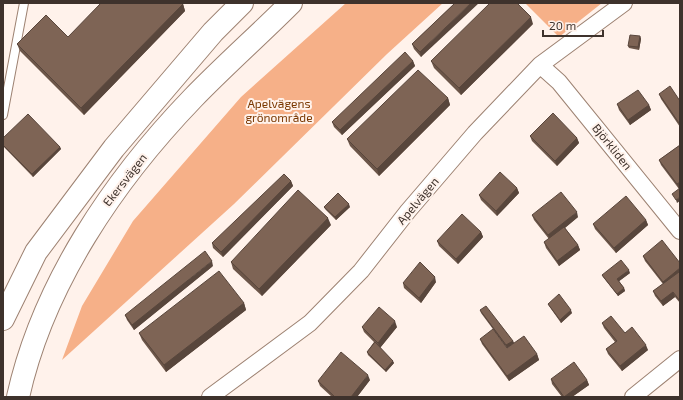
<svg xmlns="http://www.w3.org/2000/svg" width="683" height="400" viewBox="0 0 683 400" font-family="'Exo 2',sans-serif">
	<rect width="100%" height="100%" fill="#fff2eb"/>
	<!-- green -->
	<path fill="#f6b088" d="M346,3H443L387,54L234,204L62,360L82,306L133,221L241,97Z
		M525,3H602L559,37Z"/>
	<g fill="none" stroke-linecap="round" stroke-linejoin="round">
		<!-- service casing -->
		<g stroke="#9d8272" stroke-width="10">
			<path id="service" d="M3,115L24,3"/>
		</g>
		<!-- minor casing -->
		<g stroke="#9d8272" stroke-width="18">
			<path id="minor" d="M540,65L559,82L680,231
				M210,397L310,323L361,271L408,211L475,133L540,65L624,3
				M633,397L680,359"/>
		</g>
		<!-- secondary casing -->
		<g stroke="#9d8272" stroke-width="24">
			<path id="secondary" d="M3,319L36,252L114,148L213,32L242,3
				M18,397C43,284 114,180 193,98C225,65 259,35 291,3"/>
		</g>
		<!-- service -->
		<use href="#service" stroke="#fff" stroke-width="8"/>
		<!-- minor -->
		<use href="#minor" stroke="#fff" stroke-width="16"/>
		<!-- secondary -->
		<use href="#secondary" stroke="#fff" stroke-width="22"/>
	</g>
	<!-- wall -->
	<path fill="#6c5649" d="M455,3L421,57L414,49L412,44Z
		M183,4L185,11L84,115L20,51L17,44L68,37Z
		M533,24L461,95L434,68L431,61Z
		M640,36L641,39L639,50L629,48L628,46Z
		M413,61L415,66L342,135L334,127L332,122Z
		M659,94L680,101V127L661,99Z
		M448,98L450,105L379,176L350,146L347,139Z
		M617,104L649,105L651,110L630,125L619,110Z
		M530,136L577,138L579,143L557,166L532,141Z
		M3,138L60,147L61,149L33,177L3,146Z
		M680,145L679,189L661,165L659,160Z
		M291,181L293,186L223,257L213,248L212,243Z
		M517,188L519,193L497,216L481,200L479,195Z
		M324,207H350L336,220L325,209Z
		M532,215L578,217L565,228L578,245L580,250L559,266L546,248L544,242L549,239L534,220Z
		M646,220L648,225L616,253L595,229L593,224Z
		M331,225L262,296L233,269L231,262Z
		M481,232L483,237L458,264L439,246L437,241Z
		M643,256L680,263V303L675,297L663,306L655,296L653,291L663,284L645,261Z
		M213,266L134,330L127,320L125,315Z
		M630,273L619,281L624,288L625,291L618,296L603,277L602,275Z
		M436,282L421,303L404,288L403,283Z
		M244,303L246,310L166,372L142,340L139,333Z
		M548,304L572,313L561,323L549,306Z
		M480,310L513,341L514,343L507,348L481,313Z
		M602,323L625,333L648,350L622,371L608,354L606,349L615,342L604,328Z
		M362,327H397L380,348L394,363L386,372L368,355L367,352L374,342L364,332Z
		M480,339L507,348L537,354L539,360L509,381L482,344Z
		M551,379L587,380L589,385L572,397H562L552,384Z
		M370,380L357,397H332L320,386L318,381Z"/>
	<!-- shaded-wall -->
	<path fill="#58463c" d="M471,3H479L421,57L420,52Z
		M183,4L185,11L84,115L81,108Z
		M531,17L533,24L461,95L459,88Z
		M640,36L641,39L639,50L638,47Z
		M413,61L415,66L342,135L340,130Z
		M448,98L450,105L379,176L377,169Z
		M649,105L651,110L630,125L628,120Z
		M577,138L579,143L557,166L555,161Z
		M60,147L61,149L33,177L32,174Z
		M291,181L293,186L223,257L221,252Z
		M680,182V188L679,189L677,184Z
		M517,188L519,193L497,216L496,211Z
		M680,197V201L677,203L676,200Z
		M349,204L350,207L336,220L335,217Z
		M577,212L578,217L550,240L548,235Z
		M328,218L331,225L262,296L259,289Z
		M646,220L648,225L616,253L614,248Z
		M481,232L483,237L458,264L456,259Z
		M578,245L580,250L559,266L557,261Z
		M212,261L213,266L134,330L132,325Z
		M680,268V275L665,287L663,282Z
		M629,270L630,273L618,282L617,279Z
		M435,277L436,282L421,303L419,298Z
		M624,288L625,291L618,296L617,294Z
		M673,292L675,297L663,306L661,301Z
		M244,303L246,310L166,372L164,365Z
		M571,310L572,313L561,323L560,320Z
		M395,321L397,327L380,348L378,343Z
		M513,341L514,343L507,348L506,345Z
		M646,345L648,350L622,371L620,366Z
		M537,354L539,360L509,381L507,376Z
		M393,361L394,363L386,372L385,370Z
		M368,375L370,380L357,397H351Z
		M587,380L589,385L572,397H564Z"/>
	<!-- building -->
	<path fill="#7e6455" stroke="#58463c" d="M101,3H182L183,4L81,108L17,44L46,15L68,37Z
		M455,3H471L420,52L412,44Z
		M490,3H517L531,17L459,88L431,61Z
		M630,35L640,36L638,47L628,46Z
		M405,52L413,61L340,130L332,122Z
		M418,70L448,98L377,169L347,139Z
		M670,86L680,101V122L679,123L659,94Z
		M638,90L649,105L628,120L617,104Z
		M553,113L577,138L555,161L530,136Z
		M28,114L60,147L32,174L3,145V138Z
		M680,145V182L677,184L659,160Z
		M500,172L517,188L496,211L479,195Z
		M284,174L291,181L221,252L212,243Z
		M680,188V197L676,200L672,194Z
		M298,190L328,218L259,289L231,262Z
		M561,192L577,212L548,235L532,215Z
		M338,193L349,204L335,217L324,207Z
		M626,196L646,220L614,248L593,224Z
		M462,214L481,232L456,259L437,241Z
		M564,227L578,245L557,261L544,242Z
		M662,240L680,263V268L663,282L643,256Z
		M205,251L212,261L132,325L125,315Z
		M621,260L629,270L617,279L624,288L617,294L602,275Z
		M420,262L435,277L419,298L403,283Z
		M219,271L244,303L164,365L139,333Z
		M679,272L680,274V301L673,292L661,301L653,291Z
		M559,294L571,310L560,320L548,304Z
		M486,306L513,341L506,345L480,310Z
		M379,307L395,321L378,343L362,327Z
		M611,316L625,333L632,327L646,345L620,366L606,349L617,341L602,323Z
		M493,329L507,348L524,336L537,354L507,376L480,339Z
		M375,342L393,361L385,370L367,352Z
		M341,352L368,375L351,397H335L318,381Z
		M574,362L587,380L564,397L551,379Z"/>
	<g text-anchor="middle" stroke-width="4" stroke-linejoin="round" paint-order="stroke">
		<!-- park labels -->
		<g font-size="12" fill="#7b3903" stroke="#fff2eb">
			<text x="279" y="108">Apelvägens<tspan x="279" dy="14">grönområde</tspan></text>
		</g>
		<!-- street labels -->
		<g font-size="12" fill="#3e322c" stroke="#fff2eb">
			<text transform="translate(612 147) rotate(51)" y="4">Björkliden</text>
			<text transform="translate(125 180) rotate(-52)" y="4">Ekersvägen</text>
			<text transform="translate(418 201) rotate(-50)" y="4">Apelvägen</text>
		</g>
	</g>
	<!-- border -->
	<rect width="683" height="400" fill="none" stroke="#3e322c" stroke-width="8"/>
	<!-- scale -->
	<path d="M543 30v6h60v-6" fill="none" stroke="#3e322c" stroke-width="2"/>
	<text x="549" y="30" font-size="12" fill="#3e322c" stroke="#fff2eb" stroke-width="3" paint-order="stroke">20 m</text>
</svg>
